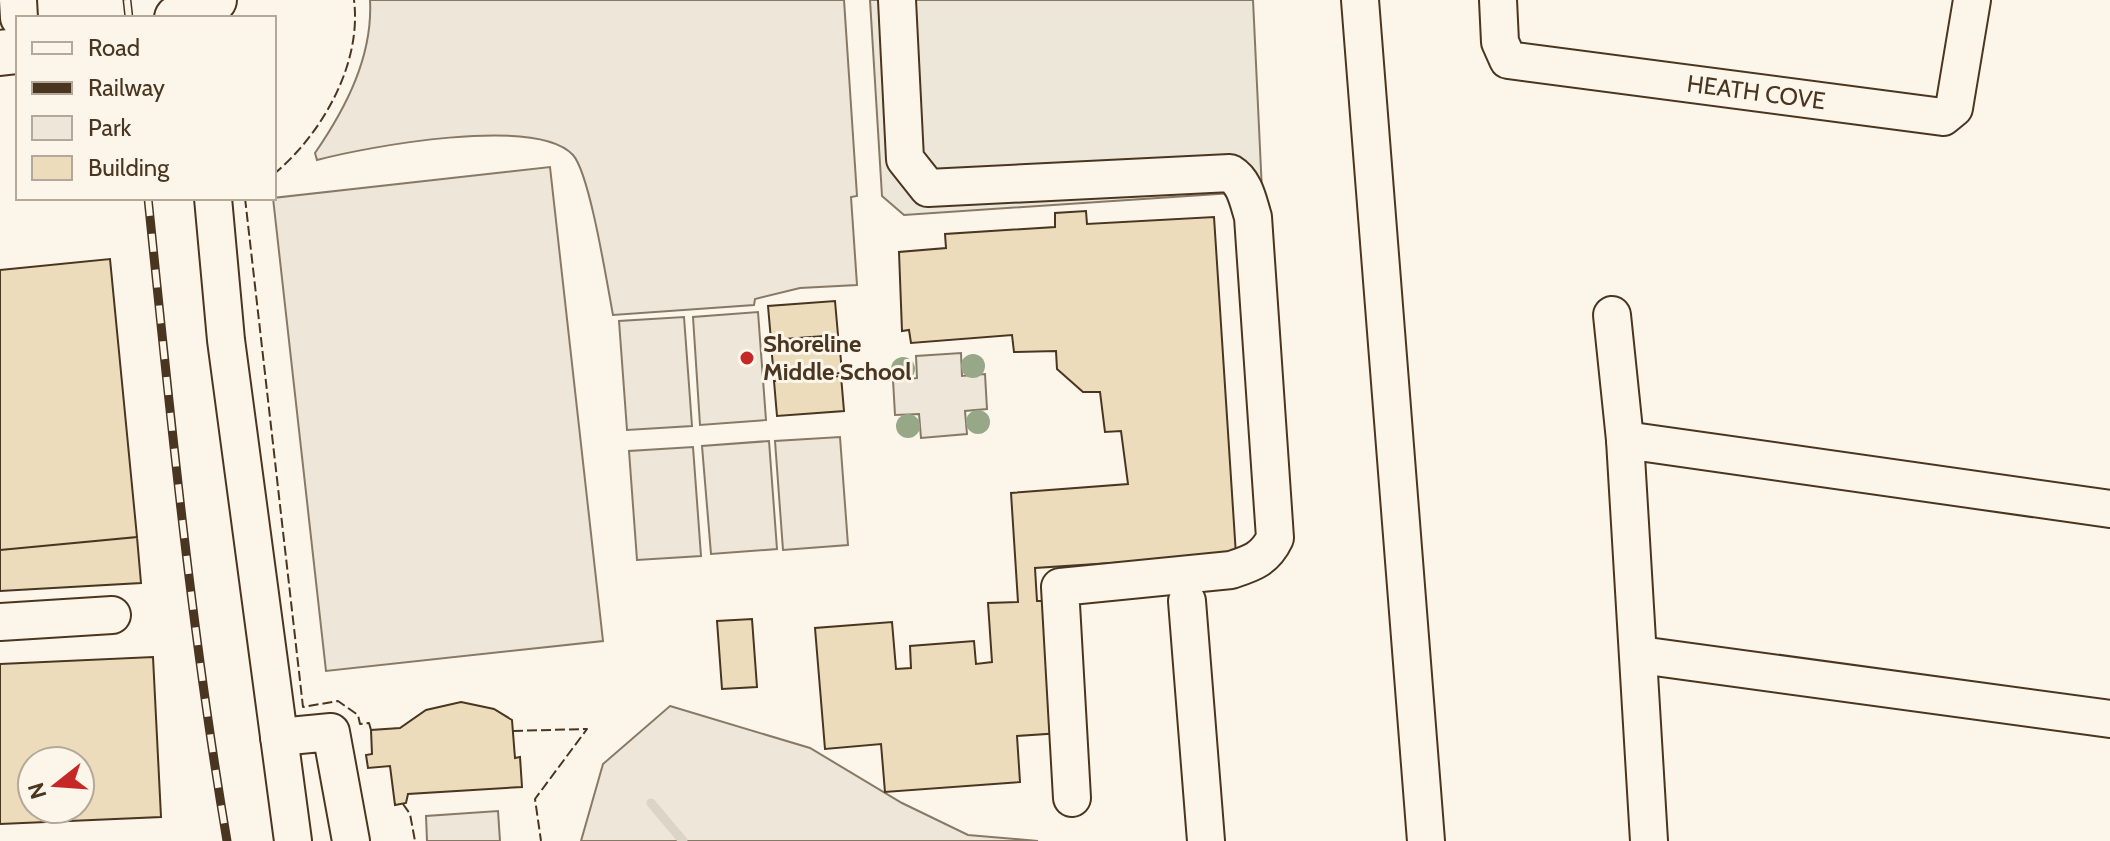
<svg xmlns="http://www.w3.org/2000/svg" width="2110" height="841" viewBox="0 0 2110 841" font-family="Cabin,sans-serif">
	<rect width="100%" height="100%" fill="#fbf6e9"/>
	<!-- green -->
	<path fill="#ede6d9" stroke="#887966" stroke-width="2" d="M370,0H844L857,196L851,197L857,285L800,288L755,299L754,305L613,315C607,284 590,174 573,155C536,115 366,147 317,160L315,153C346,108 373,56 370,0Z
		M550,167L603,641L326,671L273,198Z
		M758,312L766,420L700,425L693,317Z
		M684,317L692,426L627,430L619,321Z
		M961,353L962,376L985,374L987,409L965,411L967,434L921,438L919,414L895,415L893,380L917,378L916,356Z
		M840,437L848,545L783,550L775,441Z
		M769,441L777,549L711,554L702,446Z
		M693,447L701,556L637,560L629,451Z
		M670,706L810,748L902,803L968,835L1038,841H581L603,764Z
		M498,811L500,841H427L426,816Z"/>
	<!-- parking -->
	<path fill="#ede7d9" stroke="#887966" stroke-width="2" d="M870,0H1253L1262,191L904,215L882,196Z"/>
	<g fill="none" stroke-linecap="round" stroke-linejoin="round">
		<!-- stream -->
		<path stroke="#dcd4c6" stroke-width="9" d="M651,803L683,841"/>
	</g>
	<!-- building -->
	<path fill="#ecdcbc" stroke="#4a3520" stroke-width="2" fill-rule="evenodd" d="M1086,211L1087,224L1214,217L1236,555L1035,568L1037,601H1052L1061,733L1017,736L1020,782L885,792L881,744L825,749L815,628L892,622L896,669L911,668L910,646L974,641L976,664L992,662L988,603L1018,602L1011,493L1128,484L1121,431L1105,432L1100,392H1083L1057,369L1056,351L1014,352L1012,335L911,343L909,330L902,331L899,252L946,248L945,234L1055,227V213Z
		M110,259L137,537L0,550V270Z
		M835,301L838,335L771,340L768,306Z
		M839,338L842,373L774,378L771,344Z
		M841,376L844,411L777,416L774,381Z
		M137,537L141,583L0,591V550Z
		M752,619L757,687L722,689L717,621Z
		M153,657L161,817L0,824V664ZM32,761H80V809H32Z
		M461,702L494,709L512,720L515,758L520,757L522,787L408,794L406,803L395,805L390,766L368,768L366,755L372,754L371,730L400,728L426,710Z"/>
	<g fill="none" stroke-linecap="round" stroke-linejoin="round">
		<!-- minor casing -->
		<g stroke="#4a3520" stroke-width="40">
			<g id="minor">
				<path d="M18,0L19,18"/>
				<path d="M897,0L905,159L928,188L1230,173C1245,182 1248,201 1253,217L1275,538C1265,559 1252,563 1231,570L1060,587L1072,798"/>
				<path d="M1360,0L1426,841"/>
				<path id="s1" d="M1498,0L1500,42L1508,60L1943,117L1954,108L1972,0"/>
				<path d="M213,198L226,340L293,841"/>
				<path d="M1612,315L1625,440"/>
				<path d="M1187,601L1206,841"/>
				<path d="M0,622L112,615"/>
				<path d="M1640,655L2110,719"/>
				<path d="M279,737L331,732L351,841"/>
				<path d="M1649,841L1625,440L2110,509"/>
			</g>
		</g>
		<!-- major casing -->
		<g stroke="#4a3520" stroke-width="48">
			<path id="major" d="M177,18L214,0
				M0,53L18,51"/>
		</g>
		<!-- minor -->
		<use href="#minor" stroke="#fbf6e9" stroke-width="36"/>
		<!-- major -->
		<use href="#major" stroke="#fbf6e9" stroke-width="44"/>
		<!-- rail casing -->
		<g stroke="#4a3520" stroke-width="9">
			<path id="rail" d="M127,0L129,18
				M148,198C170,413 191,628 227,841"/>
		</g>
		<!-- rail -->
		<use href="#rail" stroke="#fbf6e9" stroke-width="6" stroke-dasharray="18" stroke-linecap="butt"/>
		<!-- fence -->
		<path stroke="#4a3520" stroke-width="2" stroke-dasharray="10 4" stroke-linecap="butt" d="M274,174C322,134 362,64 354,0
			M245,198L303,707L338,701L358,715L360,724L369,723L371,730
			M513,731L587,729L535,799L541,841
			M403,804L410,814L415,841"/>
	</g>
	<!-- trees -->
	<g fill="#96a887">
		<circle cx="973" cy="366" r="12"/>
		<circle cx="903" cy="369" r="12"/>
		<circle cx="978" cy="422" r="12"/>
		<circle cx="908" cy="426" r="12"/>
	</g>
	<!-- markers -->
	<circle fill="#c62828" stroke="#fbf6e9" stroke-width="3" cx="747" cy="358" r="8"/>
	<g text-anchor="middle" stroke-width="6" stroke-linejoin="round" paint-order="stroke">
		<!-- street labels -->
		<g font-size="24" fill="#4a3520" stroke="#fbf6e9">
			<text dy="8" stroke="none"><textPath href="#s1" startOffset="312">HEATH COVE</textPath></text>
		</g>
		<!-- poi labels -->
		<g font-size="24" font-weight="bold" fill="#4a3520" stroke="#fbf6e9" text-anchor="start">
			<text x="763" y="352">Shoreline<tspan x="763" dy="28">Middle School</tspan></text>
		</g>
	</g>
	<!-- legend -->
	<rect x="16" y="16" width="260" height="184" fill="#fbf6e9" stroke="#b4a999" stroke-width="2"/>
	<rect x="32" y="42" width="40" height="12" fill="#fbf6e9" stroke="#b4a999" stroke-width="2"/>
	<text x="88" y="56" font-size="24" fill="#4a3520">Road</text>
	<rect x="32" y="82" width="40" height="12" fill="#4a3520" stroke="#b4a999" stroke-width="2"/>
	<text x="88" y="96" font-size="24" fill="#4a3520">Railway</text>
	<rect x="32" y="116" width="40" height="24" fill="#ede6d9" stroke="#b4a999" stroke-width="2"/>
	<text x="88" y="136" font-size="24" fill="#4a3520">Park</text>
	<rect x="32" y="156" width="40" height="24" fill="#ecdcbc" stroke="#b4a999" stroke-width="2"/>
	<text x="88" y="176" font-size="24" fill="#4a3520">Building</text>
	<!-- north arrow -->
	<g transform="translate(56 785) rotate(253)"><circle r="38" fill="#fbf6e9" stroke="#b4a999" stroke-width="2"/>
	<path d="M0-6L14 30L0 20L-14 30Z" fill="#c62828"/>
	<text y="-12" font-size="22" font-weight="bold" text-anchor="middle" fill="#4a3520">N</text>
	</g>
</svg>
